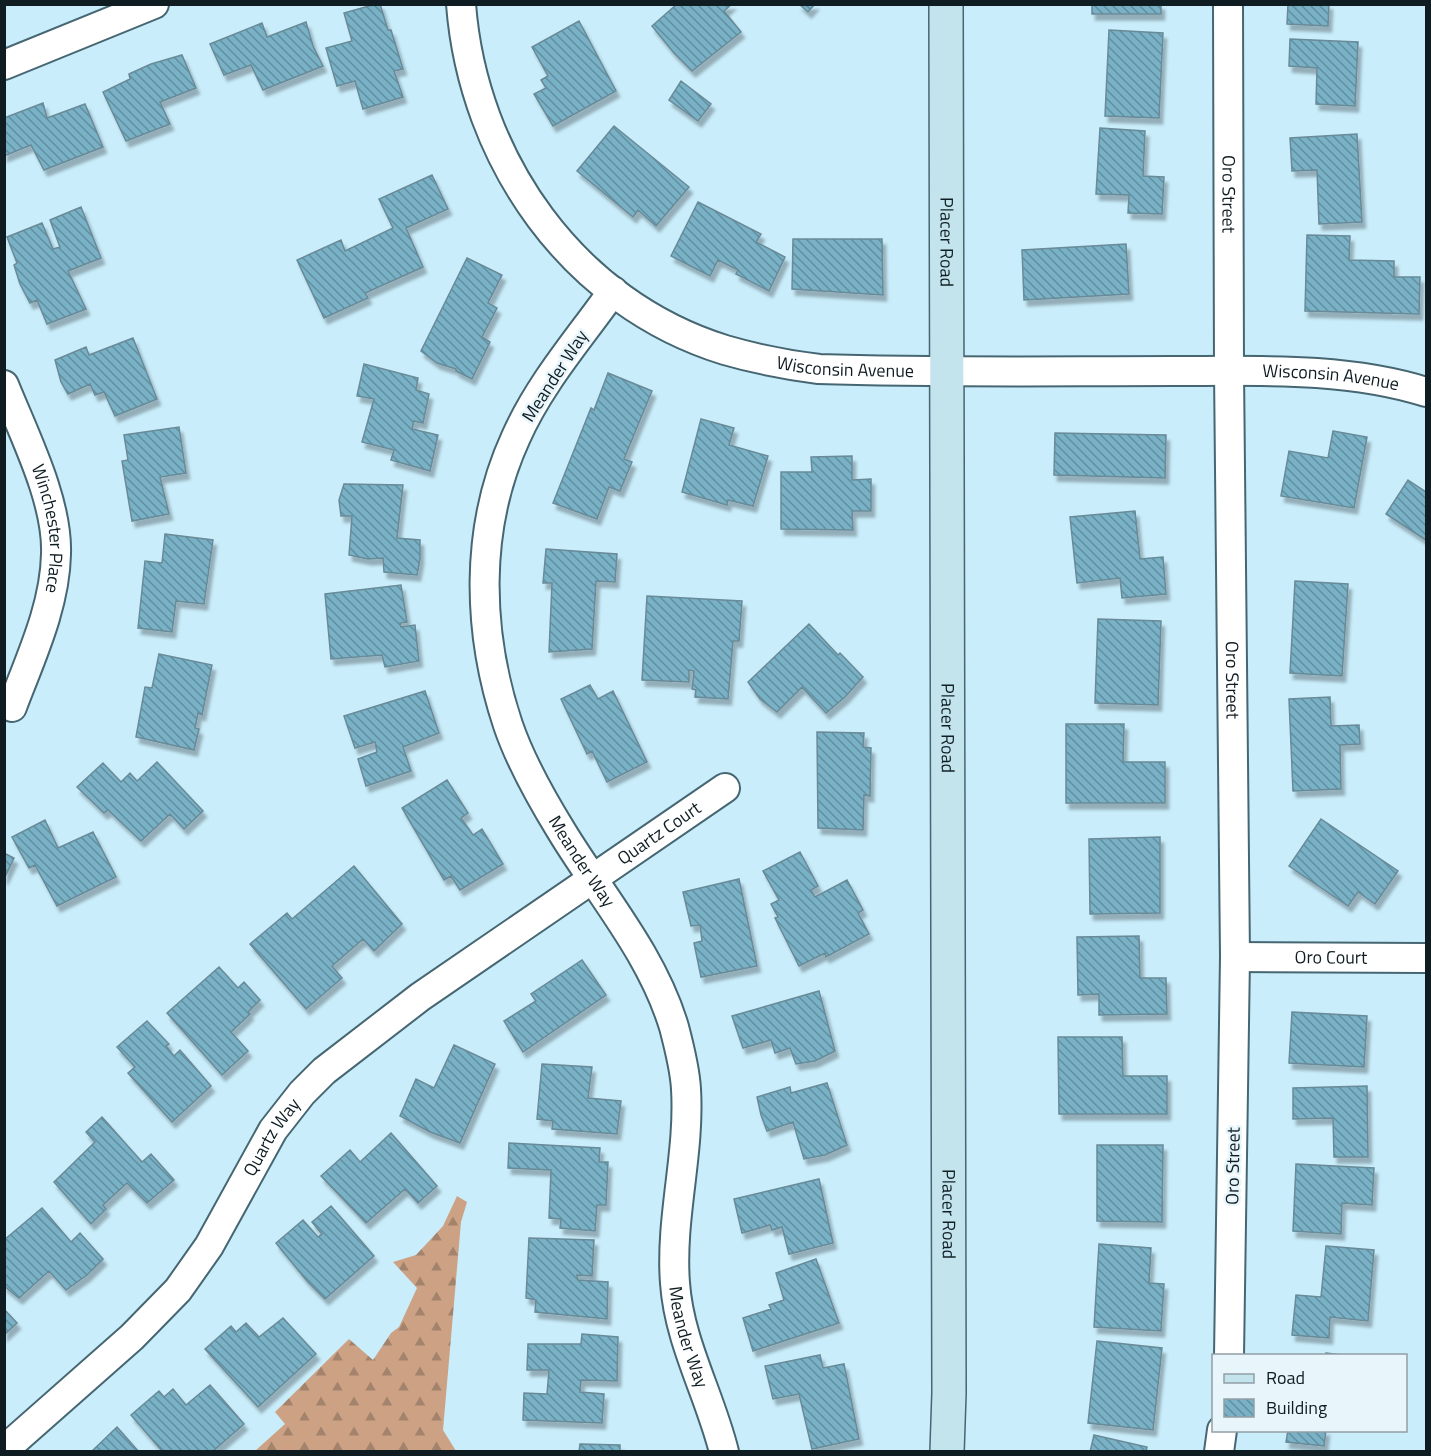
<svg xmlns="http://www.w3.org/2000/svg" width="1431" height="1456" viewBox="0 0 1431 1456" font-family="'Titillium Web',sans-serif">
	<defs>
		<pattern id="forest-firs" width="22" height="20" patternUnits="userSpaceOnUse" patternTransform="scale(1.5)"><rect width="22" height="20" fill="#cca184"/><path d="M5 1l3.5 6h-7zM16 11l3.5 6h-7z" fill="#a4836c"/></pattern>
		<pattern id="building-back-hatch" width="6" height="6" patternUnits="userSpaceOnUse" patternTransform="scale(1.5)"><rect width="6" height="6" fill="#79b1c6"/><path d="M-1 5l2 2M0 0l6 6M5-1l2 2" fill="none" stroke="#628fa0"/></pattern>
		<filter id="shadow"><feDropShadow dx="3.5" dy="6" stdDeviation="1.5" flood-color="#0004"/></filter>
	</defs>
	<rect width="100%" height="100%" fill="#c9edfb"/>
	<!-- forest -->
	<path fill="url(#forest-firs)" d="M457,1196L467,1202L461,1222L443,1430L456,1451H255L285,1424L275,1412L349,1339L373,1360L391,1333L399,1327L417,1288L393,1262L416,1255L443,1226Z"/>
	<!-- building -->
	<path fill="url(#building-back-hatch)" stroke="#698a97" stroke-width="1.5" filter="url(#shadow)" d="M376,4H380L388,30H391L403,69L394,71L403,97L363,109L355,81L337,86L326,48L352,41L344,13Z
		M677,4H732L724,11L741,32L692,71L674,53L652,26Z
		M799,4H815L808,12Z
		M1092,4H1161V14H1092Z
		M1288,4H1329L1328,26L1287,24Z
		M579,21L616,91L553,126L534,94L546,88L541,80L548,76L532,47Z
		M306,22L313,46L323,66L263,90L251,65L224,75L210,44L262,23L267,37Z
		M1109,30L1163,33L1159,118L1105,116Z
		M1290,39L1358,42L1355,106L1316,104L1317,68L1289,66Z
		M182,55L196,88L160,102L170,124L126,141L103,92L130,79L129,74L151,64Z
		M681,81L711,104L698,121L669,100Z
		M43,103L47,118L85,104L103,147L44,170L31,145L4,156V118Z
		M614,126L689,187L656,226L638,210L633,217L577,171Z
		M1100,128L1145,131L1143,176L1164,177L1162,214L1128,213L1129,195L1096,194Z
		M1357,134L1362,222L1319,224L1317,170L1292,171L1290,138Z
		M432,175L448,209L406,228L423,267L365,293L368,298L324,318L297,260L341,240L345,251L393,228L379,199Z
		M698,202L761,234L756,242L785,257L769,291L736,274L738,270L718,260L710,276L671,256Z
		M81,207L101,258L68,271L86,309L47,324L37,300L30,303L20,284L14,265L17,263L7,237L42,223L53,249L60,247L50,220Z
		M1307,235L1350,236L1349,260L1394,261V277H1420L1419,314L1305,311Z
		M793,239H882L883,295L792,289Z
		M1126,244L1129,294L1024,300L1022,250Z
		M467,258L502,275L488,303L497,308L482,337L490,342L472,379L456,371V369L437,363L421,351Z
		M133,338L157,399L115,416L104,392L95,395L90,384L68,394L61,382L55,360L86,347L89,355Z
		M364,364L418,378L416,390L429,394L423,423L414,421L412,429L438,435L430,471L391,460L394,450L362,442L374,399L357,396Z
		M608,373L652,391L624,459L632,462L620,491L609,487L597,519L553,503L591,408L594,410Z
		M701,419L734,428L729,445L768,456L753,506L728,500L727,505L682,492Z
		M179,427L186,473L160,477L169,514L132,521L122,461L128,460L124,435Z
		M1333,431L1367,437L1354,508L1281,496L1289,451L1328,458Z
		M1055,433L1166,435L1165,478L1054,475Z
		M852,456V480L871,479V511H852L853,530L781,529V472H812L811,457Z
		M1408,480L1426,492V540L1386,514Z
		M344,484L403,485L397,538L420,540V559L417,575L384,572L383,558L368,559L349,555L352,516H341L339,500Z
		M1135,511L1140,559L1163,557L1166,594L1122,598L1120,578L1077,583L1070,517Z
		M165,534L213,540L204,604L176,601L172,632L138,628L145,561L162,563Z
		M546,549L617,554L615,582L596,581L592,649L549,652L552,583H543Z
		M1295,581L1348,584L1342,676L1290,673Z
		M401,585L407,622L400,623L401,627L415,625L419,661L385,667L382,655L331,659L325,594Z
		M647,596L742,601L739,641H733L728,699L695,697L696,690L692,689L694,671L689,670V682L642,680Z
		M1098,619L1161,621L1158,705L1095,703Z
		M809,624L838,655L840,653L863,677L845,697L826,713L802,687L777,712L760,699L748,682Z
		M159,654L212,665L202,715L198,713L195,728L199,729L194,750L136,737L145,687L152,688Z
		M590,685L598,699L613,691L647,762L607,782L592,751L587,754L561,699Z
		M425,691L439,733L403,747L411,771L366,786L358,759L377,752L375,742L355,748L344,716Z
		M1330,697L1331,726L1359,725L1360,744L1340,745L1341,789L1293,791L1289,699Z
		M1066,724H1124L1123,762H1165V803H1066Z
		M817,732L864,733L863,747L871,748L870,796L864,795L863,830L818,828Z
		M157,762L203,811L184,829L170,814L141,841L108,810L104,813L77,787L103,763L121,782L130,773L137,781Z
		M447,780L468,813L461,818L473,835L482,829L503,864L460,890L451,876L444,880L402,808Z
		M1321,819L1398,871L1375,904L1358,892L1348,906L1289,866Z
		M45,820L58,848L93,832L116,877L57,906L35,865L29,868L12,837Z
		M1160,837V913L1090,914L1089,839Z
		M800,852L818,886L811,890L815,897L847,880L863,910L858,913L869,934L826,957L825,953L799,966L775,918L778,917L771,904L779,900L763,871Z
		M4,853L14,858L4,879Z
		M354,866L402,924L374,951L363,939L332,966L342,978L306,1009L250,944L287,913L292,919Z
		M739,879L757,966L701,977L694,943L702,941L700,925L691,926L683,892Z
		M1139,936L1140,978H1166L1167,1014L1099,1015V994L1078,995L1077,937Z
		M582,960L606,995L523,1052L504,1021L536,1001L531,994Z
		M219,967L238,988L244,982L260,1000L248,1012L250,1014L231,1032L248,1051L222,1075L167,1013Z
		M819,991L835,1051L815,1061L796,1064L790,1048L775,1053L771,1040L743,1048L732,1016Z
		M1292,1012L1367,1016L1364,1067L1289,1063Z
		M147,1021L169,1044L166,1046L174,1056L180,1050L211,1086L172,1122L128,1073L135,1067L117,1047Z
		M1058,1037H1122L1123,1076H1167V1114H1059Z
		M454,1045L495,1064L460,1143L430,1132L400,1116L416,1079L434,1088Z
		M542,1064L592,1067L588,1098L621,1101L617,1134L552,1129L553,1121L537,1119Z
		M827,1083L847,1145L825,1155L804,1159L793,1122L767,1131L761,1115L757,1097L790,1087L791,1093Z
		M1367,1086L1368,1157H1334L1333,1118L1293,1119V1088Z
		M102,1117L142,1162L151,1154L174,1180L147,1203L127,1183L103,1205L106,1209L91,1224L54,1182L95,1142L86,1132Z
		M391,1133L437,1186L418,1203L405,1189L366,1223L321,1176L350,1150L360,1162Z
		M509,1143L600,1148L599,1162H608L606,1205H597L595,1231L560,1228L561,1219L549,1218L551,1170L508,1168Z
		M1097,1145H1163L1162,1222L1097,1221Z
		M1296,1164L1374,1168L1372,1205L1342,1203L1341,1234L1293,1231Z
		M819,1179L833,1243L789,1254L782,1227L772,1230L770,1225L742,1233L734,1199Z
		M331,1206L374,1256L325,1299L307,1281L276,1243L303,1220L318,1237L322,1234L312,1222Z
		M42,1208L71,1242L80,1233L103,1259L87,1275L66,1290L49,1271L19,1298L4,1286V1240Z
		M529,1238L594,1240L592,1276L577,1275L578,1280L608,1282L607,1319L535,1312L536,1300L526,1298Z
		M1099,1244L1151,1248L1149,1283L1164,1284L1161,1331L1094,1327Z
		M1326,1246L1374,1250L1368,1321L1330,1317L1329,1338L1292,1335L1296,1295L1321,1297Z
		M816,1259L839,1323L753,1351L743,1318L771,1309L769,1305L784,1300L776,1273Z
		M4,1309L17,1323L4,1335Z
		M283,1318L316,1354L258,1407L205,1349L231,1326L236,1332L246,1323L259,1337Z
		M582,1334L618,1337L617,1381L581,1380L580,1392L604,1394L602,1423L523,1420L524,1393L547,1394L549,1370H527L528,1344H581Z
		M1097,1341L1162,1348L1153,1430L1088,1423Z
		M1326,1353L1350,1356H1326Z
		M820,1355L823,1368L844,1364L859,1439L812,1449L799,1394L773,1399L765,1366Z
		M210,1385L244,1424L212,1452H163L131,1415L159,1391L164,1397L173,1389L186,1405Z
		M117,1427L139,1452H91Z
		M1288,1430H1326L1324,1446L1286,1442Z
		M1094,1435L1147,1447L1146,1452H1090Z
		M580,1444L620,1445V1452H579Z"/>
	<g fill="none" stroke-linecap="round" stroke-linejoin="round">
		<!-- street casing -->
		<g stroke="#466672" stroke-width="32">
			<g id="street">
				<path id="s1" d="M461,4C473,160 573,303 725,350C756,359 787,365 819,369C937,373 1056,371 1174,371C1258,371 1346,367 1426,392"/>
				<path id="s2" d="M1228,4L1229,371L1235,957L1229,1356"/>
				<path d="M4,65L154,4"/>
				<path id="s3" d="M613,291C579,339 540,383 516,437C474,528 477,632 508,725C521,763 541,798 562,832C601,896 652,954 674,1027C679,1046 685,1069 686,1089C690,1154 670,1218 675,1283C679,1342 710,1395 724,1452"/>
				<path id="s4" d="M4,385C24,435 58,501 56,554C55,607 30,659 12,707"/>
				<path id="s5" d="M1235,957L1426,958"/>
				<path id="s6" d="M4,1450L132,1337L178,1290L209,1246L273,1130L302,1093L324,1071L420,997L725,788"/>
				<path d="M1219,1452L1222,1430"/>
			</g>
		</g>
		<!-- secondary casing -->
		<g stroke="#466672" stroke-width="36">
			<g id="secondary">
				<path id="s7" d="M946,4L949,1393L947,1452"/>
			</g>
		</g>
		<!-- street -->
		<use href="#street" stroke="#fff" stroke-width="28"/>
		<!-- secondary -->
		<use href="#secondary" stroke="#c3e3ed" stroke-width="33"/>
	</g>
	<g text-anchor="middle" stroke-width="5" stroke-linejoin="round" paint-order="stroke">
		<!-- street labels -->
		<g font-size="18" fill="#0f1d22" stroke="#e8f6fc">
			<text dy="6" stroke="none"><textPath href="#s2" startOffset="190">Oro Street</textPath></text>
			<text dy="6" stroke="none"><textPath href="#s7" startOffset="238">Placer Road</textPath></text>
			<text dy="6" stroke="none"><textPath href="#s1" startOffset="584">Wisconsin Avenue</textPath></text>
			<text transform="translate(555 376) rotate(-57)" y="6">Meander Way</text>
			<text dy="6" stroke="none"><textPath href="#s1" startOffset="1070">Wisconsin Avenue</textPath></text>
			<text dy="6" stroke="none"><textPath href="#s4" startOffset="152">Winchester Place</textPath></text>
			<text dy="6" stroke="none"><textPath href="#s2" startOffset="676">Oro Street</textPath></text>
			<text dy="6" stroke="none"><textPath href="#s7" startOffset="724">Placer Road</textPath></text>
			<text dy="6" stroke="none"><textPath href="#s6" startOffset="912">Quartz Court</textPath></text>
			<text dy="6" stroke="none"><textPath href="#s3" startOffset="626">Meander Way</textPath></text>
			<text dy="6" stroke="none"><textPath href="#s5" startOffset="96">Oro Court</textPath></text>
			<text dy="6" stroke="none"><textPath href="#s6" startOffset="416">Quartz Way</textPath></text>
			<text transform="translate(1233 1166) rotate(-89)" y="6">Oro Street</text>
			<text dy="6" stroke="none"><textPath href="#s7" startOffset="1210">Placer Road</textPath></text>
			<text dy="6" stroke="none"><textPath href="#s3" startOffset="1130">Meander Way</textPath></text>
		</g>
	</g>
	<!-- border -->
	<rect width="1431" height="1456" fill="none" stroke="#0f1d22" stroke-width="12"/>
	<!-- legend -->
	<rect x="1212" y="1354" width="195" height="78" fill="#e8f6fc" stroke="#919fa5" stroke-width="1.5"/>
	<rect x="1224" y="1374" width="30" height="9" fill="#c3e3ed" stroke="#919fa5" stroke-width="1.5"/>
	<text x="1266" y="1384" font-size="18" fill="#0f1d22">Road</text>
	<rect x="1224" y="1399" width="30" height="18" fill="url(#building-back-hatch)" stroke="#919fa5" stroke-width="1.5"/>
	<text x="1266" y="1414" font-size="18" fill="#0f1d22">Building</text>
</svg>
